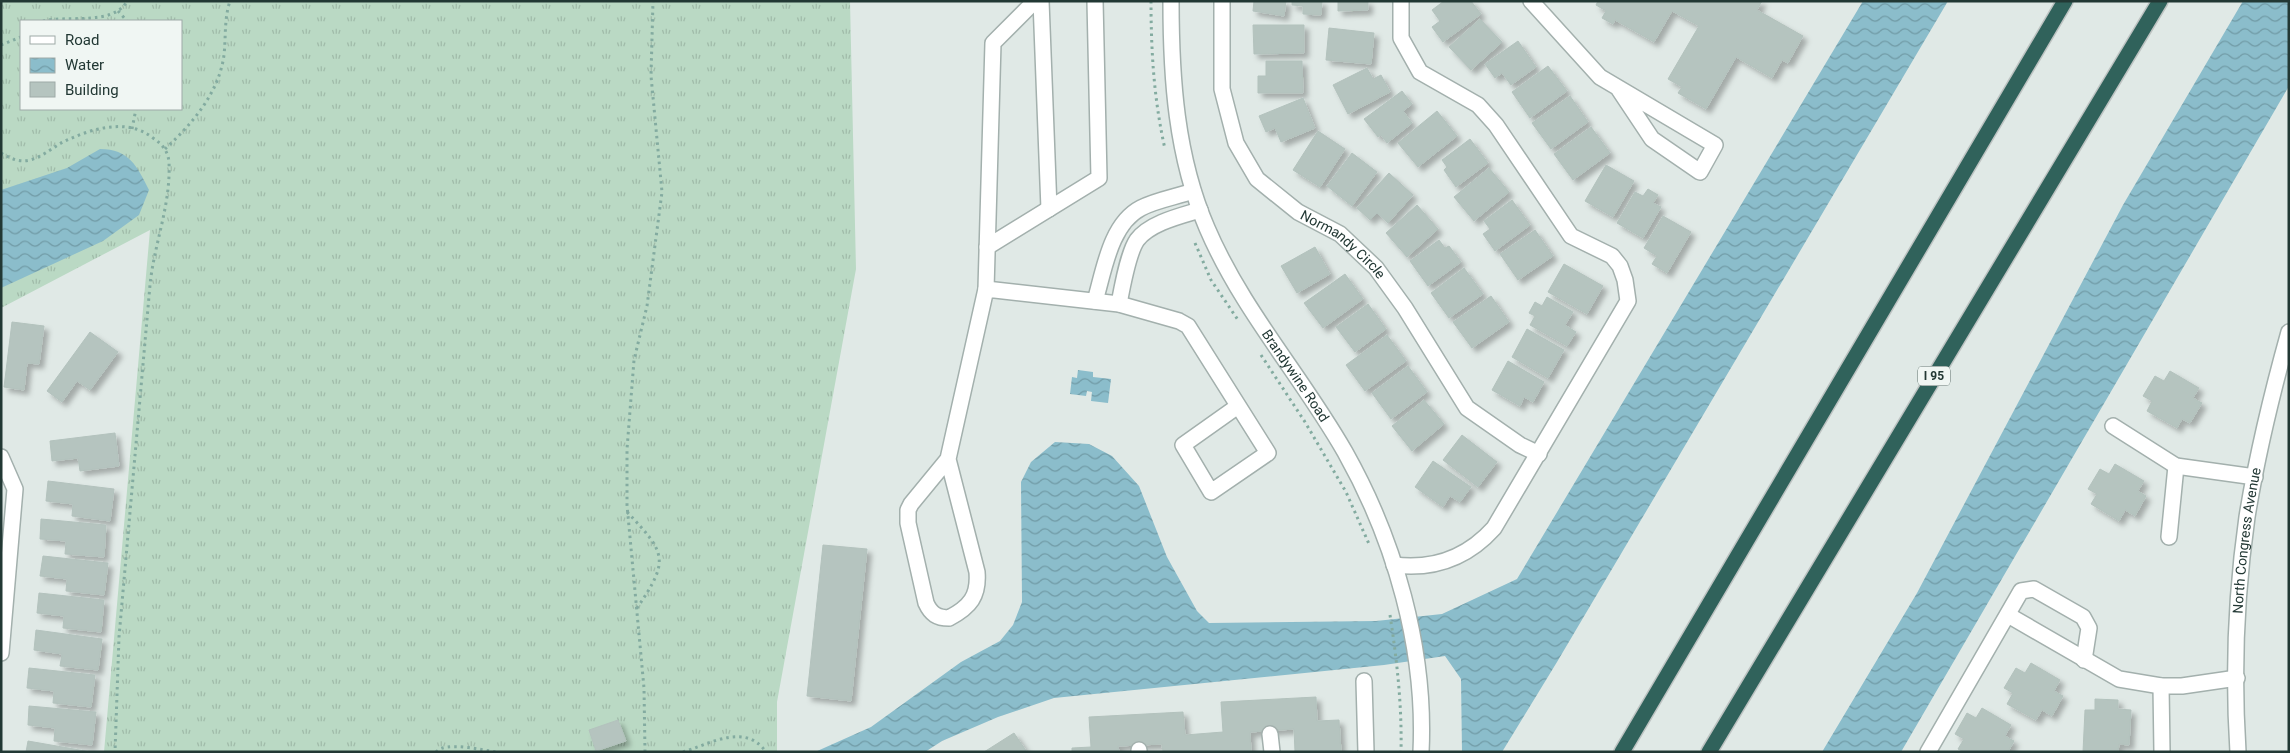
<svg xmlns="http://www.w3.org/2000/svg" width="2290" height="753" viewBox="0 0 2290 753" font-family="Roboto,sans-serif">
	<defs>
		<pattern id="grass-tufts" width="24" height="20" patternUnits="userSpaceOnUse" patternTransform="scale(1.25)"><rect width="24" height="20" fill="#bad9c4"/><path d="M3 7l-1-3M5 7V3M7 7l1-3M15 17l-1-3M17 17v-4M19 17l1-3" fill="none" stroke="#a0bba9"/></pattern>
		<pattern id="water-waves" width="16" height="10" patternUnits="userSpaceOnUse" patternTransform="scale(1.25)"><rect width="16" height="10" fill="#8bbdcb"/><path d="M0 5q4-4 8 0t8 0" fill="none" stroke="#719ba6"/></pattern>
		<filter id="shadow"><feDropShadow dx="4.5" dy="4.5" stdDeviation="2.5" flood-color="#0004"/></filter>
	</defs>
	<rect width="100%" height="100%" fill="#e0e9e6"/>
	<!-- grass -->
	<path fill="url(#grass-tufts)" fill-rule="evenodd" d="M1,1H850L856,269L777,702V752H104L150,230L1,308ZM21,21H181V109H21Z"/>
	<!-- water -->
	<path fill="url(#water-waves)" d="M1863,1H1948L1557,662L1502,752H1462L1461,679L1445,656L1384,665L1054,698L998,717L942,741L925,752H815L871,727L961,662L1000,641L1013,625L1022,602L1021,482L1031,462L1055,442L1089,444L1112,456L1139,486L1167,557L1197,611L1209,623L1376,621L1442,614L1517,579Z
		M2243,1H2289V86L1901,752H1822L1917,593L2123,205Z
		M100,149C129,149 137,166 149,190L139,215L103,241L1,288V190L67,168Z
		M1078,370L1093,372V377L1111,379L1108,403L1091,401L1092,392L1087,391L1086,396L1070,394L1072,377L1077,378Z"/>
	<!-- building -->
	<path fill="#b5c4bf" stroke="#b3c2bd" filter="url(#shadow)" d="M1254,1H1286L1284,16L1253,11Z
		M1292,1H1322L1321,15L1303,14V6L1292,5Z
		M1338,1H1368V10L1338,11Z
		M1444,1H1471L1481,14L1443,42L1432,27L1440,21L1432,10Z
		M1598,1H1762L1757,10L1803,36L1788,63L1782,60L1772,78L1736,57L1706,109L1678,93L1682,87L1668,79L1699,26L1672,11L1654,42L1615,20L1613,24L1602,18L1606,11L1596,5Z
		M1480,19L1502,42L1471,70L1449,47Z
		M1253,25H1304V53L1254,54Z
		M1329,28L1374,33L1371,64L1326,60Z
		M1518,41L1536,67L1511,85L1502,73L1495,78L1485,64Z
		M1266,61H1302L1303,93H1258V76H1266Z
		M1548,66L1567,91L1530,118L1512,92Z
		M1367,68L1373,79L1381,75L1390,92L1348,114L1333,85Z
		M1402,91L1412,104L1403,111L1412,123L1387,143L1381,135L1378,137L1364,119Z
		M1570,96L1588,122L1551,149L1532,123Z
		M1303,98L1315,128L1281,142L1275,128L1266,132L1259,116Z
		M1437,111L1457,136L1418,167L1398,143Z
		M1591,127L1610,153L1573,180L1554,154Z
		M1318,131L1345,149L1320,187L1293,170Z
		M1470,139L1488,163L1456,187L1444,170L1447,167L1442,160Z
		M1352,153L1377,172L1352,206L1327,186Z
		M1606,165L1634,181L1613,217L1585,201Z
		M1489,168L1509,192L1474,221L1454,197Z
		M1389,173L1413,195L1388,223L1377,213L1370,220L1357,208Z
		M1648,189L1658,195L1653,203L1661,207L1643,238L1617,223L1635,192L1643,196Z
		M1512,200L1530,225L1495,251L1483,234L1490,229L1484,221Z
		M1417,205L1438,229L1407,257L1386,233Z
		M1663,216L1691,232L1667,273L1652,264L1657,256L1644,248Z
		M1535,230L1553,256L1518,280L1500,254Z
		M1439,240L1445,248L1449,246L1461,262L1428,286L1410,261Z
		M1315,247L1330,274L1297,293L1281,266Z
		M1564,264L1603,286L1587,314L1548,292Z
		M1464,268L1483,294L1449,318L1431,293Z
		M1345,274L1363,299L1323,328L1304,303Z
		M1491,296L1509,322L1472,348L1453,322Z
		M1547,297L1573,312L1565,325L1576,332L1567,346L1530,325L1535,316L1529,313L1535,302L1542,306Z
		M1368,304L1386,329L1355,352L1336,327Z
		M12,322L44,326L39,364L27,363L24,390L4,387Z
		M1527,329L1564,350L1548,378L1512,357Z
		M90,332L118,352L90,390L77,381L62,402L47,391Z
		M1387,335L1406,361L1365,391L1346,365Z
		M1508,361L1544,382L1533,402L1524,397L1520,406L1492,390Z
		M1408,366L1427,392L1391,419L1372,393Z
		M2170,371L2199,388L2193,398L2202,403L2190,423L2182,419L2177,428L2147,411L2152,401L2143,396L2155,376L2164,381Z
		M1424,400L1444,424L1412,451L1392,426Z
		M115,433L119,466L80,471L78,458L52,461L50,441Z
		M1462,435L1497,462L1478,487L1443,460Z
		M1433,461L1471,487L1460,502L1450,496L1443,507L1415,487Z
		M2115,464L2144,481L2138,491L2146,496L2135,516L2125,510L2119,521L2091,504L2097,494L2088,489L2100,469L2109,474Z
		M48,481L114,489L110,521L72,516L73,504L46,501Z
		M41,519L106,525L104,557L65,554L66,541L40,539Z
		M823,545L867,549L851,701L807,696Z
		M43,556L108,563L104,595L66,591L67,579L40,576Z
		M39,593L104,600L101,632L63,628L64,616L37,613Z
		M36,630L102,639L98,670L60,666L62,654L34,650Z
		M2031,663L2060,680L2054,691L2063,696L2052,716L2042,710L2036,720L2007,704L2013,693L2004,688L2016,668L2025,673Z
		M29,668L95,675L91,707L53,703L54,691L27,688Z
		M1316,697L1317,721L1339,720L1341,752H1295L1294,729L1250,732L1251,752H1163L1162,744L1118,746L1119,752H1072V748L1091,747L1089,717L1183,712L1185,735L1223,732L1221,702Z
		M2095,699L2118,700V709L2131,710L2129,745L2119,744L2118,752H2083L2085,710H2095Z
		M29,706L96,712L92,745L54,741L55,728L28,725Z
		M1982,708L2011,725L2005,736L2014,741L2008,752H1964L1958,749L1964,739L1955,734L1967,713L1976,718Z
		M618,720L626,741L596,751L589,730Z
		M1014,733L1027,752H984Z
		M28,741L91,752H26Z"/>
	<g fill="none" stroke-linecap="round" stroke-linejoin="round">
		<!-- minor casing -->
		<g stroke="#a3b0ad" stroke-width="18">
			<g id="minor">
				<path d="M1041,1L1049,209"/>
				<path id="s1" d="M1171,1C1171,78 1176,156 1207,228C1242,310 1301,375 1345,452C1395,541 1426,649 1421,752"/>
				<path id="s2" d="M1222,1V89L1236,143L1257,179L1298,212L1340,234L1376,268L1405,308L1467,408L1520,445L1539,454"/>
				<path d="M1531,1L1600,77L1715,145L1700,172L1652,139L1618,88"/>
				<path d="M987,247L1099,178L1095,1"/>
				<path d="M986,289L993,43L1035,1"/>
				<path d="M1095,301C1104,271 1110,224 1141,208C1156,200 1176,197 1193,191"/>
				<path d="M1119,304C1122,288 1128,253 1137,240C1150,223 1180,216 1200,210"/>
				<path d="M2113,426L2176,466L2255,477"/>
				<path d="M1,457L15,489L1,653"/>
				<path d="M948,459L911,504L908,510V523L926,603C931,614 937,618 949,618C970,607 979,596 977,572L948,459L986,289L1119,304L1179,321L1188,326L1268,453L1211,492L1183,445L1238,406"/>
				<path d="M2169,537L2176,466"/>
				<path d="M1394,565C1434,570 1467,558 1494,528L1628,301L1625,280L1620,266L1612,256L1571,236L1496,125L1478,105L1420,72L1401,38V1"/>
				<path d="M2008,615L2119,679L2161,686H2182L2237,678"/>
				<path d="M1364,681L1366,752"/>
				<path d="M2161,686L2162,752"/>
				<path d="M1270,734L1272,752"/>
				<path d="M1139,750V752"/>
				<path d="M1928,752L2021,591L2034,589L2083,617L2089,628L2084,660"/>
				<path id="s3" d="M2238,752C2233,675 2236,594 2247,517C2257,455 2272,393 2289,332"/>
			</g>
		</g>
		<!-- highway casing -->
		<g stroke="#bdc3c2" stroke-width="18">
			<path id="highway" d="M1622,752L2065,1
				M1709,752L2160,1"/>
		</g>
		<!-- path -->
		<path stroke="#83aba0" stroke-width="3" stroke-dasharray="2.5 4" stroke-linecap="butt" d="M1151,1C1151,52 1154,100 1165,149
			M118,11L127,21
			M43,21C67,15 114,26 127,1
			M1,45L21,37
			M132,129L136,109
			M165,149C192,124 219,93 224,55C226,37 224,19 230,1
			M1,153C10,158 19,163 30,160C42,157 52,148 63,142C90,129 127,117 153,138C162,144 168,151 169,162C171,205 154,244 150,285L119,637L115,752
			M1195,243L1211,280L1238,320
			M1261,355L1305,422L1346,492L1369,544
			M627,512C666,553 670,560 637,608
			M1390,615C1397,661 1402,705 1401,752
			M436,752C445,741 482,750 496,752
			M645,752L644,688L627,505V449L634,360L647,306L662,192L651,76L653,1
			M683,752C710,744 745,722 766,752"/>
		<!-- minor -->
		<use href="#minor" stroke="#fff" stroke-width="15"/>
		<!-- highway -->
		<use href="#highway" stroke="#30625b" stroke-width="15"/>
	</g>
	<g text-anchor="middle" stroke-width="4.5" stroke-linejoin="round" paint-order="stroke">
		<!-- shield labels -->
		<rect fill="#f0f6f3" stroke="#60716d" stroke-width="1" x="1918" y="366.5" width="32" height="19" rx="4"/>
		<g font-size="12" font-weight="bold" fill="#223834">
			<text x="1934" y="380">I 95</text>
		</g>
		<!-- street labels -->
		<g font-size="14" fill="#223834" stroke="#f0f6f3">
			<text dy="5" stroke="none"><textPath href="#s2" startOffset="294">Normandy Circle</textPath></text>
			<text dy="5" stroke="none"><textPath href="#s1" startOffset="404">Brandywine Road</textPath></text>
			<text dy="5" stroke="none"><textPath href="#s3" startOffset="212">North Congress Avenue</textPath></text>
		</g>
	</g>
	<!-- border -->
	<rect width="2290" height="753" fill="none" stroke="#223834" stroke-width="5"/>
	<!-- legend -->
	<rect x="20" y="20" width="162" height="90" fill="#f0f6f3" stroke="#9eaaa7"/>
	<rect x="30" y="36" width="25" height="8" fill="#ffffff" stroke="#9eaaa7"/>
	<text x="65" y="45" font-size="15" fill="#223834">Road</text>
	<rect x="30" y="58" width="25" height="15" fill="url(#water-waves)" stroke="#9eaaa7"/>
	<text x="65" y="70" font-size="15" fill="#223834">Water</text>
	<rect x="30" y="82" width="25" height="15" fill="#b5c4bf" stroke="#9eaaa7"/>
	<text x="65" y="95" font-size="15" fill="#223834">Building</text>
</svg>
